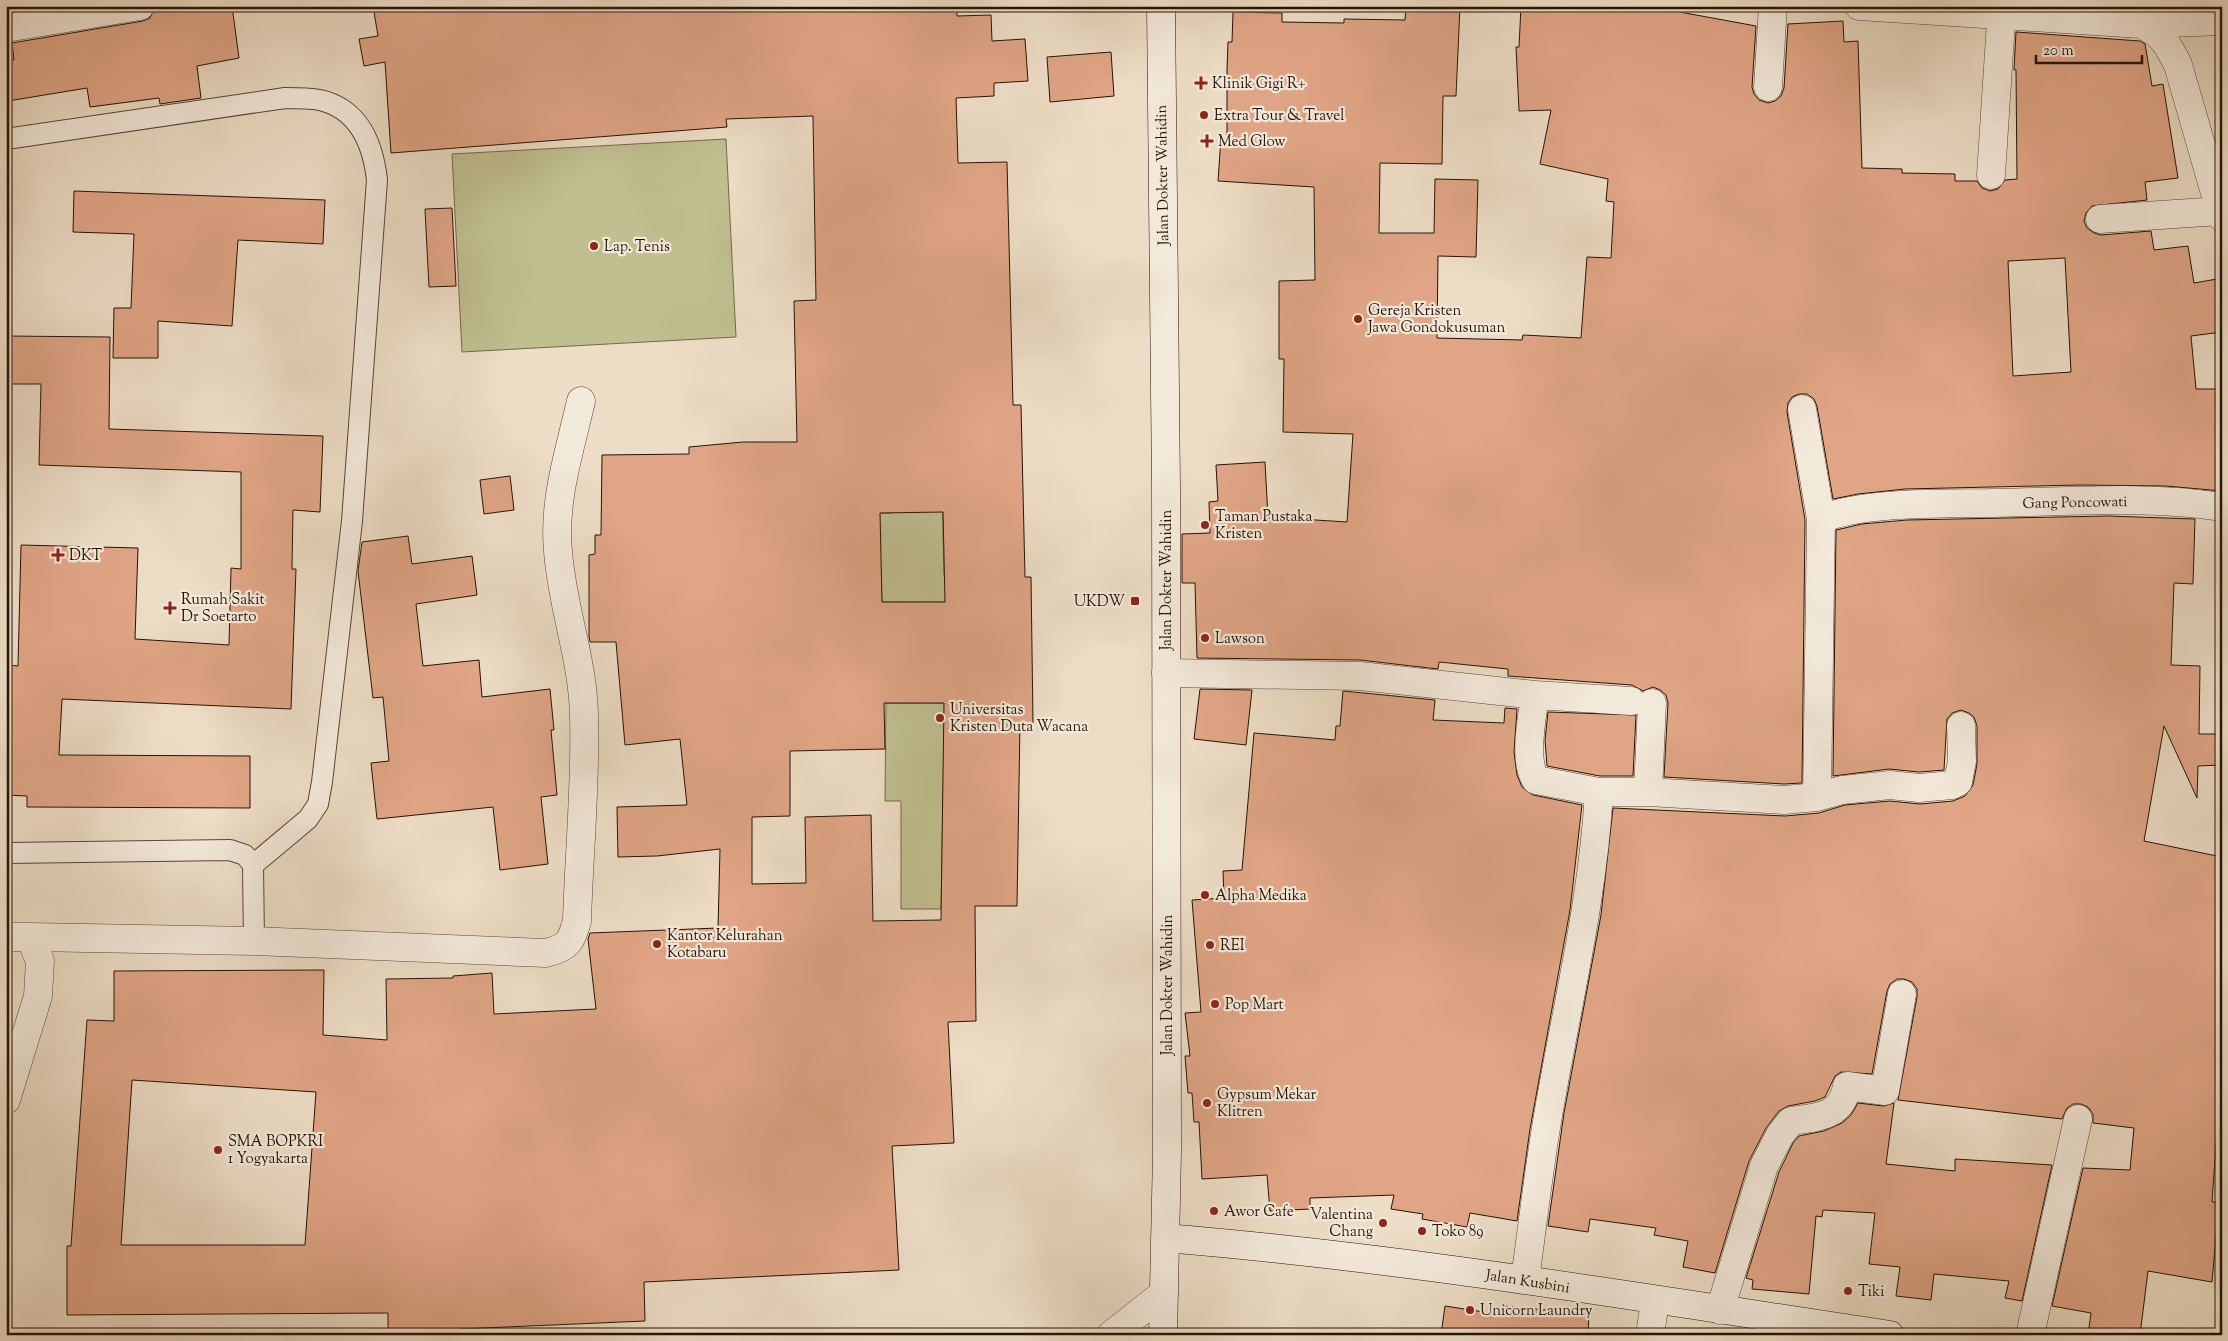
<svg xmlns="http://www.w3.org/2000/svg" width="2228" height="1341" viewBox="0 0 2228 1341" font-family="'Sorts Mill Goudy',serif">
	<rect width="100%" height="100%" fill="#edddc6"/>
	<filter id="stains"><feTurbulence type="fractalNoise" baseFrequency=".004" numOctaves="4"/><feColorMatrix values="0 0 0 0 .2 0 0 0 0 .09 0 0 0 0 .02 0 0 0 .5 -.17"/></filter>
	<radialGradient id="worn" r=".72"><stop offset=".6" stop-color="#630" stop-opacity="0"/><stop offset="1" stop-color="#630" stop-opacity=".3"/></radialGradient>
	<!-- green -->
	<path fill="#c0bf90" stroke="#74684b" d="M726,139L736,337L462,352L452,154Z
		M940,404L944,575L954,602H882L879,513H892Z
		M886,703H957L944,736L941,909H901V801H885Z"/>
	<!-- building -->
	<path fill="#e0a586" stroke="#271206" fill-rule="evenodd" d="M7,6H42L8,12Z
		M155,6H232L239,58L197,66L201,98L160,104L159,98L90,107L87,88L8,101L6,61L14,60L12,43L143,21L150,18Z
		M373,6H957V16L991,15L992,41L1025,39L1028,81L994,83V96L956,98L958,163L1007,162L1013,405H1021L1025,577H1031L1033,723H1020L1017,906H975L976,1021L948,1022L954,1143L892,1146L899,1270L644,1282L645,1321L460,1329V1334H388V1313L67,1315V1246H71L87,1020L114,1021V971L324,970L323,1035L387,1040L386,979L453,978V976L492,973L494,1014L596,1009L588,939L590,933L718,928L720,849L657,856L618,857L617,807L687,805L680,739L625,745L616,642H590L589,636V555L595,554V535H601L602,455L689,454V447L743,442H797L794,301L816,300L813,116L726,119L727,127L391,153L385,62L364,66L359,39L378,36ZM943,512L945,602H882L880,513ZM884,703H944L941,920L873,921L871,815L805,817L806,883L752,884V817L790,816V751L885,749ZM132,1080L316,1092L305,1245H121Z
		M1406,6H1460L1456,96H1443L1442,164L1380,163L1379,233H1434L1435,179L1478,180L1476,257L1438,256L1437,338L1522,340L1523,335L1581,338L1587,257L1611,258L1614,202L1606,201L1608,179L1540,164L1551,110L1519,111L1516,47H1519L1521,6H1647L1756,26L1752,87L1754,94L1759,100L1768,103L1775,101L1781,96L1784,88L1788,24L1843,21L1844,42L1858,41L1862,168L1902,169V173L1955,174V181H1977L1982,188L1990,191L1998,189L2005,180L2017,179L2016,70H2014L2016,32L2140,41L2145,44L2152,86L2163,84L2178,178L2145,182L2147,200L2092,206L2086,213L2084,221L2087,228L2094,233L2101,235L2151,231L2154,250L2188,246L2194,283L2217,279L2222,332L2191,336L2196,389H2222V491L2166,486L2079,485L1905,489L1858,494L1833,499L1817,406L1814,399L1807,394H1799L1792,397L1788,403L1787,412L1805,520L1802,783L1784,784L1664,777L1668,703L1666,695L1660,690L1653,687L1643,691L1632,685L1508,676V669L1439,662L1438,669L1360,660L1197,658L1195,583H1182V534L1210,533L1209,502L1218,501L1216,465L1265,462L1268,517L1347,522L1353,434L1283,432L1284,359H1279V281L1315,280L1314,187L1218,181L1221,138L1227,139V70L1228,42H1232L1233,12L1282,13V22L1344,23V19L1405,20ZM2065,258L2071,372L2013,376L2008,261Z
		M1111,52L1114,96L1050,102L1047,57Z
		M74,191L325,200L323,244L238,240L232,326L158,321V358H113L114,308H131L134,234L73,232Z
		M452,208L456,286L429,287L425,209Z
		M6,336L110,337L109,429L323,436L320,512L293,510L292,569H296L291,709L62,699L59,755L250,756V808L27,807V796L6,795V665L18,666L21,545L138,548L135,639L229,645L231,568L241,569V472L39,465L41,384H6Z
		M510,476L514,510L484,514L480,480Z
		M2108,516L2195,519L2193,584L2174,583L2171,665L2200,666L2199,734H2222V765L2198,766L2197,798L2164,726L2144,841L2222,857V1118L2218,1117L2212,1202H2219L2212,1282L2148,1271L2140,1335H2088L2091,1313L2052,1306L2083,1168L2130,1170L2134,1128L2093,1123V1114L2088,1107L2081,1104H2073L2067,1108L2062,1119L1898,1100L1917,997V989L1912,982L1904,979H1897L1890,984L1887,991L1872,1074L1841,1072L1835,1076L1825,1097L1815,1101L1788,1106L1779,1111L1766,1128L1749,1161L1715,1273L1683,1267L1688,1241L1654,1235L1656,1228L1590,1219L1588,1232L1548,1226L1564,1113L1601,915L1613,808L1785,816L1819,813L1845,805L1890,801L1920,804L1953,801L1965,796L1973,785L1977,764V726L1974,717L1969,713L1961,710L1952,713L1947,719L1944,770L1919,772L1889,769L1833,776L1836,530L1862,524L1907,520Z
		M408,536L412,564L472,556L477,595L416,604L423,666L479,660L482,697L550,689L554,730H551L557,795L541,797L548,864L500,870L493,807L377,819L371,763L389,761L383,697L373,698L358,571L362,542Z
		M1200,689L1252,690L1246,745L1194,739Z
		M1343,691L1435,700L1433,720L1504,723L1505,708L1517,709L1514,752L1517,775L1522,787L1533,795L1582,805L1570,910L1530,1129L1517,1221L1470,1213L1467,1227L1422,1219L1423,1214L1391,1209L1394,1195L1310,1198V1209L1270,1211L1267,1175L1202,1179L1199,1122H1194L1192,1093H1188L1185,1056H1190L1185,1013L1201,1012L1192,900L1224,898L1223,871L1242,870L1254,733L1335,740L1336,726H1340Z
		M1548,712L1636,715L1633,776H1600L1547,766L1545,740Z
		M1858,1103L1883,1106L1894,1103L1886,1164L1955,1171V1159L2052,1165L2022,1301L2005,1298L2009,1281L1934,1274L1931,1300L1896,1296L1900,1267L1869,1264L1875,1213L1823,1210L1822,1217L1816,1216L1809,1294L1752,1289L1753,1280L1746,1278L1779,1172L1793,1143L1799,1136L1824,1131L1842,1123L1851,1115Z
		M1445,1306L1503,1315V1306L1589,1314L1588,1335H1441Z"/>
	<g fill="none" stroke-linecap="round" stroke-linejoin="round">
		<!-- service casing -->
		<g stroke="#584536" stroke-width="22">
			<path id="service" d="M6,139L285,98C296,98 309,98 320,100C359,109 373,144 377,180L352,521L322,782L318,804L308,819L253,865
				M6,853L230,850L245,855L253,865L254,941"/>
		</g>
		<!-- minor casing -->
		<g stroke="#584536" stroke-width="29">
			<path id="minor" d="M1859,6L2141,24C2162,34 2168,44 2178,65L2222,217
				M2141,24L2222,21
				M6,28L140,6
				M1768,87L1773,6
				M1991,175L2002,6
				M2100,219L2220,211
				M1802,409L1821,519
				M1166,673L1360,676L1535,695C1532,718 1523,761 1536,780L1599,792H1648L1784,800L1817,797L1842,790L1890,785L1919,788L1952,785L1958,782L1962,761L1961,726
				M1535,695L1631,701
				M1648,792L1652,703
				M1817,797L1821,519C1865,501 1946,504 1994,503C2069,502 2147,495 2222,507
				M6,937H30L40,961L38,996L6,1100
				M30,937L254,941L545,953C568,948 571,942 577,921C579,854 586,782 584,716C583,659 562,607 558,551C553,500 570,450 581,401
				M1525,1279C1533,1223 1539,1166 1549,1110C1567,1005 1593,900 1599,792
				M1720,1310L1764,1166L1780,1135L1791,1121C1818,1117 1842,1117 1847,1086L1885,1091L1902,994
				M1650,1335L1655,1301
				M2030,1335L2078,1119"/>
		</g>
		<!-- tertiary casing -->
		<g stroke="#584536" stroke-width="29">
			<path id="tertiary" d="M1111,1335L1164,1293"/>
		</g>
		<!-- secondary casing -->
		<g stroke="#271206" stroke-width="29">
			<path id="secondary" d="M1161,6L1166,486L1167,1153L1163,1335
				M1165,1238C1408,1258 1649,1299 1890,1335"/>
		</g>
		<!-- service -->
		<use href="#service" stroke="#f3e9da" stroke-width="20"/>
		<!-- minor -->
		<use href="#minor" stroke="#f3e9da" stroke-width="28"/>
		<!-- tertiary -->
		<use href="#tertiary" stroke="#f3e9da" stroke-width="28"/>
		<!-- secondary -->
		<use href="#secondary" stroke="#f3e9da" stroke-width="28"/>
	</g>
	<!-- markers -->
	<g fill="#8f2418" stroke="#f3e9da" stroke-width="2">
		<path d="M1198.5 75.5h5v5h5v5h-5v5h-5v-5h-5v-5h5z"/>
		<circle cx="1204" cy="115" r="5"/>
		<path d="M1204.5 133.5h5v5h5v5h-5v5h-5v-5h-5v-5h5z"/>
		<circle cx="594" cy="246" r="5"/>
		<circle cx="1358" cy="319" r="5"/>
		<circle cx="1205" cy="525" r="5"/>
		<path d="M55.5 547.5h5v5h5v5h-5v5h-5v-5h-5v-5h5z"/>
		<rect x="1130" y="596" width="10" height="10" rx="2.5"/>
		<path d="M167.5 600.5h5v5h5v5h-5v5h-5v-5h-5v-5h5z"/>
		<circle cx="1205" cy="638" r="5"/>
		<circle cx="940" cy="718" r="5"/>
		<circle cx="1205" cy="895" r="5"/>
		<circle cx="657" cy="944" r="5"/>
		<circle cx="1210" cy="945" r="5"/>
		<circle cx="1215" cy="1004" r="5"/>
		<circle cx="1207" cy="1103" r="5"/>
		<circle cx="218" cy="1150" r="5"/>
		<circle cx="1214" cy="1211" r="5"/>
		<circle cx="1383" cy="1223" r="5"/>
		<circle cx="1422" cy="1231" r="5"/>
		<circle cx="1848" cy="1291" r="5"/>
		<circle cx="1470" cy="1310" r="5"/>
	</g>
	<g text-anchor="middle" stroke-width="4.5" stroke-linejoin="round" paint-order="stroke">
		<!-- poi labels -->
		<g font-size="15" fill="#271206" stroke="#f3e9da" text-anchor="start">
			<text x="1212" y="88">Klinik Gigi R+</text>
			<text x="1214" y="120">Extra Tour &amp; Travel</text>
			<text x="1218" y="146">Med Glow</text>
			<text x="604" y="251">Lap. Tenis</text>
			<text x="1368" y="315">Gereja Kristen<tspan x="1368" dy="17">Jawa Gondokusuman</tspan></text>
			<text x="1215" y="521">Taman Pustaka<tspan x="1215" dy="17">Kristen</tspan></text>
			<text x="69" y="560">DKT</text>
			<text x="181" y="604">Rumah Sakit<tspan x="181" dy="17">Dr Soetarto</tspan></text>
			<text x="1125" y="606" text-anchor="end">UKDW</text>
			<text x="1215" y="643">Lawson</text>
			<text x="950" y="714">Universitas<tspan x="950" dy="17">Kristen Duta Wacana</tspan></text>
			<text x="1215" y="900">Alpha Medika</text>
			<text x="667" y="940">Kantor Kelurahan<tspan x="667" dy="17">Kotabaru</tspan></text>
			<text x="1220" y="950">REI</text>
			<text x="1225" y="1009">Pop Mart</text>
			<text x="1217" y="1099">Gypsum Mekar<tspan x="1217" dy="17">Klitren</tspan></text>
			<text x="228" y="1146">SMA BOPKRI<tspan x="228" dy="17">1 Yogyakarta</tspan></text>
			<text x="1224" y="1216">Awor Cafe</text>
			<text x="1373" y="1219" text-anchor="end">Valentina<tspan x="1373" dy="17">Chang</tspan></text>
			<text x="1432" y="1236">Toko 89</text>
			<text x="1858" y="1296">Tiki</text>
			<text x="1480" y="1315">Unicorn Laundry</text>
		</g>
		<!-- street labels -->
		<g font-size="15" fill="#271206" stroke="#f3e9da">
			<text transform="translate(1162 175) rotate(-91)" y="5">Jalan Dokter Wahidin</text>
			<text transform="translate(2075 502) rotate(-1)" y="5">Gang Poncowati</text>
			<text transform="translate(1166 580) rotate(-90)" y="5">Jalan Dokter Wahidin</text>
			<text transform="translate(1167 985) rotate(-90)" y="5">Jalan Dokter Wahidin</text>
			<text transform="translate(1528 1281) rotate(9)" y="5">Jalan Kusbini</text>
		</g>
	</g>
	<!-- margin -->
	<rect width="2228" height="1341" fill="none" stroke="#edddc6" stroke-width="25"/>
	<rect x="8" y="8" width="2213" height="1326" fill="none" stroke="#271206" stroke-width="2.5"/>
	<rect x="12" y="12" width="2203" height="1316" fill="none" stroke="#271206"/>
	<!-- scale -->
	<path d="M2036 55v8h106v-8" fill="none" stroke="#271206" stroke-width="2.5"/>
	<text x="2043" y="55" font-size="15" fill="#271206" stroke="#f3e9da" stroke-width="4" paint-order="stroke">20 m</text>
	<rect width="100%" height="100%" filter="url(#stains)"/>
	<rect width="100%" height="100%" fill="url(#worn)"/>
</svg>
